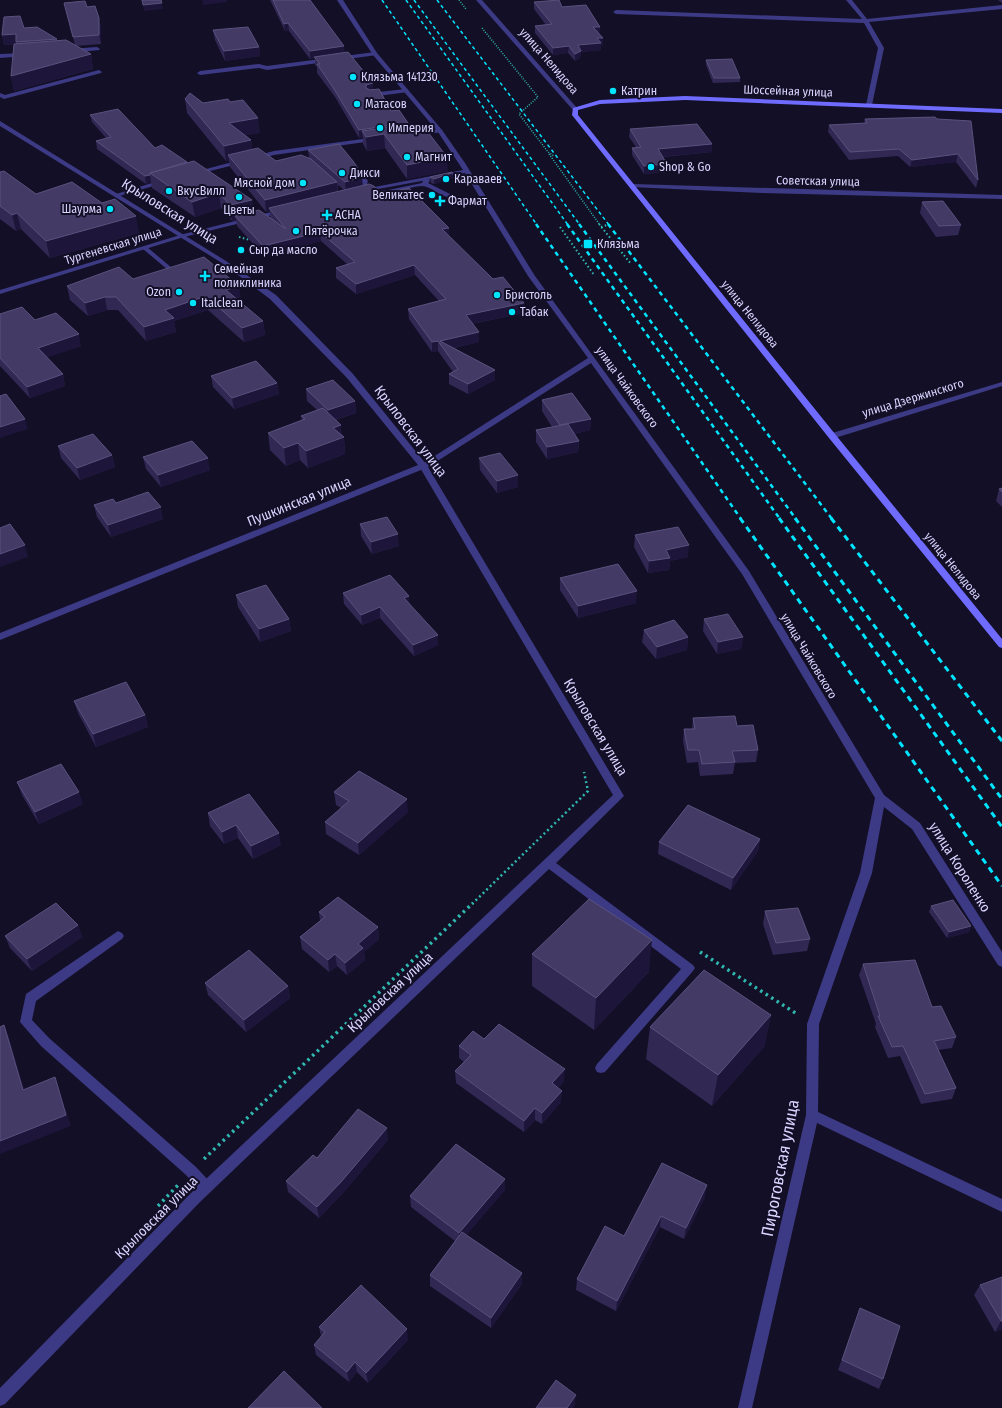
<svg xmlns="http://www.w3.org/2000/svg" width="1002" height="1408" viewBox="0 0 1002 1408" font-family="'Fira Sans Condensed',sans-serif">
	<rect width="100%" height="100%" fill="#130f26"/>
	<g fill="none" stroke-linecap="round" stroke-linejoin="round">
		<!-- path-far3 -->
		<path stroke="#2fb8b0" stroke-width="1.5" stroke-dasharray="1 1.5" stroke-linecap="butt" d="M459,0L466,9
			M482,28L538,97L519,114L548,152L554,156
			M549,154L600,225"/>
		<!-- path-far2 -->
		<path stroke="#2fb8b0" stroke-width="2" stroke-dasharray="1.5 2.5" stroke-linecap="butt" d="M599,224L631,264
			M560,227L594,275
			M601,227L607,225
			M239,237L250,240"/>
		<!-- path-far1 -->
		<path stroke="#2fb8b0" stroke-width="2.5" stroke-dasharray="2 3" stroke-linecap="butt" d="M472,904L588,791L584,772"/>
		<!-- path -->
		<path stroke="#2fb8b0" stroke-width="3.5" stroke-dasharray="2.5 4" stroke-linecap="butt" d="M700,952L797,1014
			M204,1159L473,903
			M158,1206L179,1184"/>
		<!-- service -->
		<path fill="#3d3a85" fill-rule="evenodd" d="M97,47L100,49L99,50L69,53L66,51L69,49Z
			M375,52L377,53V55L267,70L259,68L200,75L197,73L200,71L259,64L267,66Z
			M28,53L29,54L26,56L0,58V54Z
			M99,70L102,72L101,73L4,99L0,97V93L5,95Z
			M406,89L408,90V92L370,97L367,95L370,93Z
			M440,129L443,131L442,132L414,136L411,134L414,132Z
			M377,137L380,139L379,140L274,155L194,175L191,173L274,151Z
			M356,171H360L368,181L367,184L376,191L388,190L422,183L424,178L426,177L430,181L428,183L454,196C446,202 432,186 422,186C405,187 389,197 372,194L361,184L362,181L355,172Z
			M165,179L168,181L167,182L116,197L113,195Z
			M143,247H147L178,273V275H174L143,249Z
			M118,931L122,933L124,936L122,939L36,1001L32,1020L49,1038L196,1167L211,1183L213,1187L211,1191L206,1193L201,1191L186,1175L41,1046L20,1022L26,994Z"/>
		<!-- minor -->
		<path fill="#3d3a85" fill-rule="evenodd" d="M337,0H343L377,53L442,130L465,163L535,276L749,571L884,795L920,823L1002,952V967L998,965L912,829L884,807L872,873L819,1024L818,1112L1002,1199V1212L817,1123L752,1408H738L806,1115L807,1024L860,873L875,798L742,574L591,363L428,467L624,796L556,863L693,965L695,968L693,971L605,1072L601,1073L597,1072L595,1068L597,1064L681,969L549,869L200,1202L5,1404L0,1406V1388L190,1194L613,795L419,466L588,358L528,276L465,173L362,192L361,191L364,189L463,170L438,132L373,55Z
			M476,0H482L577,108V110H573Z
			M846,0H852L867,19L1002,5V9L869,22L884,48L872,105L869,107L866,105L878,48L864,23L616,14L613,12L616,10L862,19Z
			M633,184L1002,195V199L762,193L631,187V185Z
			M283,209L286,211L285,212L184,237L0,294V290L180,235Z
			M1002,382V386L835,438H832L828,436L829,434Z"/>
		<!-- tertiary -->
		<path fill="#3d3a85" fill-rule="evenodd" d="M0,121L226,261L276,295L353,374L426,464L427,466L426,468L0,640V633L418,465L347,378L270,299L222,263L0,126Z"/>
		<!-- secondary -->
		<path fill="#6f6bff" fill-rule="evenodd" d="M685,96L1002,109V113L685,100L600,104L578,110V115L835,434L1002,639V648L999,647L829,438L572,115L573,108L600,100Z"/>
		<!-- rail-far2 -->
		<path stroke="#00e5ff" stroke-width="1.5" stroke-dasharray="3.5 3" stroke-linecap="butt" d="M382,0L537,225
			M406,0L568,225
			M414,0L580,225
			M437,0L609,225"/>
		<!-- rail-far1 -->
		<path stroke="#00e5ff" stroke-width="2.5" stroke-dasharray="4.5 4" stroke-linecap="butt" d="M536,224L741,519
			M567,224L780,519
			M579,224L796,519
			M608,224L832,519"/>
		<!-- rail -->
		<path stroke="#00e5ff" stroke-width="3" stroke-dasharray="6 5" stroke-linecap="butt" d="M740,518L1002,886
			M779,518L1002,827
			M795,518L1002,799
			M831,518L1002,741"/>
	</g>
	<!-- wall -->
	<path fill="#312854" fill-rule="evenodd" d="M270,0H310L345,53L373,83V90L391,111L408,123V124L448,171L407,179L385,148L367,151L363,144V138H359L335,97L317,73V67L315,65V58L310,59L289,31H285Z
		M998,0H1002V3Z
		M534,2L562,7L600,27L599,33L603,44L601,45V50L581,52L580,58L575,61L568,53L553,55L535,33V26L546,25L534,9Z
		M64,3L87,7L101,27V44L76,46L91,54L93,69L14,91L11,76L16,44L4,45L2,35L24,28L57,39V41L75,45Z
		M213,30L259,47L260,56L225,61L215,40Z
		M706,60L740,78V82L713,83L706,65Z
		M185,99L203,103L260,133L245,135L251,140L252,149L276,161L309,158L308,150L360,171V175L363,186L449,228V236L524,313L472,324L479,342L454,348L495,370V380L468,394L449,384V374L453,372L438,351L432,352L409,319L408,309L439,301L415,275L356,294L336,278V268L347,264L321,241L264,256L237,226L236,220L232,221L221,208L195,217L152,188L151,182L146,184L97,149L96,141L106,138L92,122L90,115L155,148L187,162L252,200L253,212L272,219L270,218V211L266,212L230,167L229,161H226L187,113ZM338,185L344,190L338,192Z
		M935,117L978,180L976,188L956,162L910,167L898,156L849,160L828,132L829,125L864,123L865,119Z
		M630,129L712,144V152L663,157L667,172L644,174L632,155V148L636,147L629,137Z
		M0,172L36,194L139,233L50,258L21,229L16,231L0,219Z
		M430,177L453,178L434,184L431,183Z
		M922,202L961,225L958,235L936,237L920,213Z
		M133,279L241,299L238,300L263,321L265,335L244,342L208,310L174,321L176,332L146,341L118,310H107L88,316L70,300L67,286Z
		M0,314L35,320L81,346L47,357L63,374L65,386L30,398L0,366Z
		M211,376L277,383L279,394L234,409L213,387Z
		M306,389L355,401L356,413L336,420L342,436L344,437L345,454L308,468L300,460L286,466L270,450L268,433L302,420L301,416L317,410L307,401Z
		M542,400L591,419L590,430L574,434L579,441L578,452L547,459L536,442V430L552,427L542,411Z
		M58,446L112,455L115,467L80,480L61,458Z
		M143,457L210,470L161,487L146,469Z
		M479,458L518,487L497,493L480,470Z
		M1002,488V507L996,501L999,489Z
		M94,505L163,519L111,537L97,517Z
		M360,524L399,546L372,554L361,536Z
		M635,535L688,557L670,561L669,570L648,573L634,547Z
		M560,578L636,603L578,618L560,590Z
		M343,593L409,596V603L438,645L414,656L380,618L362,625L344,604Z
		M236,595L289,619L291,631L260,642L238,607Z
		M704,619L743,637L741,649L717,654L703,631Z
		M644,630L688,637L687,650L656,659L642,642Z
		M74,701L145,715L148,727L96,747L78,713Z
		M693,718L737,726L758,750L756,762L735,763L733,774L700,776L698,762L687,763L683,741L684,729H692Z
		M17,782L83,804L39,824L22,795Z
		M334,792L408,812L359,855L326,834L325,822L341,808L336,805Z
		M208,813L281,845L253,859L238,838L224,844L210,826Z
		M760,839L758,851L731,890L658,854L659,842Z
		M931,906L971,926L969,932L947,938L929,912Z
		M765,911L810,939L807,951L773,955L763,924Z
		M319,912L378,927L379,939L364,952L365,960L347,975L337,966L329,972L302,949L300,937L320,921Z
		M78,925L82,937L32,971L10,948L5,936Z
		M532,954L649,972L594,1030L532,986Z
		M863,964L932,1007L956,1037L952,1048L938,1050L956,1088L952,1099L921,1104L900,1056L888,1058L875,1027L876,1024L859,975Z
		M205,983L288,986L290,998L246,1032L208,995Z
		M771,1015L764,1047L712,1106L646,1059L650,1027Z
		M484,1039L564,1081L558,1088L561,1102L542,1124L535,1120L524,1132L456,1083L455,1071L464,1062L459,1058V1046Z
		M388,1140L343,1193L319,1218L288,1192L286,1181L317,1158Z
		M662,1163L705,1197L684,1239L660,1227L616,1311L576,1290L577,1279L624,1236Z
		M505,1179V1190L466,1235L522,1273V1284L491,1328L430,1286V1275L455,1241L411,1207L410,1196Z
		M1002,1277V1329L995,1332L974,1295L980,1285Z
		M860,1308L883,1379L879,1389L838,1370Z
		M319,1327L408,1340L368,1383L357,1372L349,1382L316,1355L314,1345L321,1336Z"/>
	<!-- shaded-wall -->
	<path fill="#1d163a" d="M202,0H227V2L203,5Z
		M162,3L163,9L144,11L143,5Z
		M99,18L101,27V44L99,35Z
		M288,23L289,31H285L284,24Z
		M593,27H600L599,33Z
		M16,34V44L4,45L2,35Z
		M597,38H603V44L601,45V50L581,52L580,58L575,61V54L578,45Z
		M344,46L345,54L314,57L315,58L310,59V51Z
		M569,46L568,53L553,55V48Z
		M259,47L260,56L225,61L224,51Z
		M91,54L93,69L14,91L11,76Z
		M373,83V91L366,94V85Z
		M258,118L260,133L231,138L229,123Z
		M408,123L409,132L384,135L385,148L367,151L366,137L362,131L363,138H359V130Z
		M251,140L253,155H228L229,161H226L224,146Z
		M712,144V152L658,157V149Z
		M958,154L956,162L910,167L912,160Z
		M447,157L448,171L407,179V165Z
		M667,164V172L644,174V166Z
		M360,171V178L362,177L363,188L346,192L345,182Z
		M452,173L453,178L434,184V179Z
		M150,175L151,182L146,184L145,176Z
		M337,182L338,194L269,208L270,211L266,212L265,200Z
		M219,193L221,208L195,217L192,202Z
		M252,200L253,215L235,216L236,220L232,221L230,205Z
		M17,213L21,229L16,231L12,215Z
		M136,216L139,233L50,258L46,241Z
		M449,228V237L442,229Z
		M320,232L321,241L264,256L263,246Z
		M414,265L415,275L356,294V284Z
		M239,286L241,299L228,303L226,290Z
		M206,296L208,310L174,321L176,332L146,341L144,327L165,310Z
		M105,297L107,310L88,316L85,303Z
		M524,303V313L466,325V315Z
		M263,321L265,335L244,342L242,328Z
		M479,332V342L444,350L440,341Z
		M79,334L81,346L40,360L38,348Z
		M438,341V351L432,352V342Z
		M495,370V380L468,394V384Z
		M63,374L65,386L30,398L27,387Z
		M277,383L279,394L234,409L232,398Z
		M355,401L356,413L329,422L328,410Z
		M25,419L28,429L0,438V427Z
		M591,419L590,430L559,437L560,425Z
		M341,425L342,438L344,437L345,454L308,468L306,451L333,428Z
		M579,441L578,452L547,459V447Z
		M298,443L300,460L286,466L284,448Z
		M112,455L115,467L80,480L77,468Z
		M208,458L210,470L161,487L158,475Z
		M518,475V487L497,493V481Z
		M161,507L163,519L111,537L108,525Z
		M398,534L399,546L372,554L371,542Z
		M25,545L28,557L0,567V554Z
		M689,545L688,557L670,561L669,570L648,573L649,561L666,550Z
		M637,591L636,603L578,618V606Z
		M409,596V606L404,598Z
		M380,607V618L362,625L361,615Z
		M289,619L291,631L260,642L259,629Z
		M438,635V645L414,656L413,645Z
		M688,637L687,650L656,659L657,647Z
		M743,637L741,649L717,654L718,642Z
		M145,715L148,727L96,747L93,734Z
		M79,792L83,804L39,824L35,812Z
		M407,799L408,812L359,855L358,843Z
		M236,825L238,838L224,844L222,832Z
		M279,833L281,845L253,859L251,846Z
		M760,839L758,851L731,890L733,878Z
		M78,925L82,937L32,971L27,959Z
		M971,926L969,932L947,938L949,932Z
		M378,927L379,939L364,952L365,960L347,975L345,963L358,944Z
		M652,940L649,972L594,1030L596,998Z
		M335,954L337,966L329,972L328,960Z
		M288,986L290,998L246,1032L244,1020Z
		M771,1015L764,1047L712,1106L718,1075Z
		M4,1025L9,1037L28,1102L23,1090Z
		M565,1069L564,1081L551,1095L552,1083Z
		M55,1077L59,1089L71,1126L0,1154V1141Z
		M562,1091L561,1102L542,1124V1113Z
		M535,1108V1120L524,1132V1121Z
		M387,1128L388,1140L343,1193L319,1218L317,1207Z
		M505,1179V1190L459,1244V1233Z
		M707,1185L705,1197L684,1239L686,1228Z
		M661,1216L660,1227L616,1311L617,1301Z
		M522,1273V1284L491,1328V1318Z
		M1001,1321H1002V1329L995,1332Z
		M407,1329L408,1340L368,1383L366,1373Z
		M355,1362L357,1372L349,1382L347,1372Z
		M576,1395L575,1405L573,1408H567Z"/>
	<!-- building -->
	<path fill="#433a66" stroke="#5a527e" d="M142,0H161L162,3L143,5Z
		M273,0H310L344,46L310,51L288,23L284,24Z
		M559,0L562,7L586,5L600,27H593L603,38H597L601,43L578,45L581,51L575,54L569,46L553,48L535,26L552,24L534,2Z
		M85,1L87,7L95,6L99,18V35L73,37L64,3Z
		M20,16L24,28L37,27L57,39L16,42V34L2,35L4,17Z
		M248,27L259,47L224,51L213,30Z
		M66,40L91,54L11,76L14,44Z
		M348,52L373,83L366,85V88L370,90L379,89L391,111L399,110L408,123L359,130L334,89L317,64H320L314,57Z
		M732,59L740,78H714L706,60Z
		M190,93L203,103L228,99L230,102L243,100L258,118L229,123L251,140L224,146L185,99Z
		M118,109L155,148L162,145L187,162L150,173V175L145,176L96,141L111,137L90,115Z
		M935,117L937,119L971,121L978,180L958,154L912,160L899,149L850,152L829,125L867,123L865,119Z
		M412,124L415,128L424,127L447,157L407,165L384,134L366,137L362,131Z
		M697,124L712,144L658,149L667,164L644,166L632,148L641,147L630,129Z
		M339,144L353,161L360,171L359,175L362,177L345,182L308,150Z
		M258,148L276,161L301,155L311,159L337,182L265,200L228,155Z
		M194,161L252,200L230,205L219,193L192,202L150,173Z
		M4,171L36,194L72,182L102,203L115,199L136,216L46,241L17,213L12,215L0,206V172Z
		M452,172V173L434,179L430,177Z
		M369,184L374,186L381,194L409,188L449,228L442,229L493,279L503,277L524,303L466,315L479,332L440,341L495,370L468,384L449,374L458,369L438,341L432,342L408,309L446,299L414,265L356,284L336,268L355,262L320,232L263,246L235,216L259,210L286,229L269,208Z
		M943,201L961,225L939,226L922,202Z
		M204,257L239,286L226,290L263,321L242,328L206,296L165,310L174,318L144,327L116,297H105L85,303L67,286L119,267L133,279Z
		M22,307L35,320L56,313L79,334L38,348L63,374L27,387L0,358V314Z
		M256,361L277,383L232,398L211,376Z
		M333,380L355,401L328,410L306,389Z
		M572,393L591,419L560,425L542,400Z
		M6,394L25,419L0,427V396Z
		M323,408L341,425L333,428L344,437L306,451L298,443L284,448L268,433L305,419L301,416Z
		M568,424L579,441L547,447L536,430Z
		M93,434L112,455L77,468L58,446Z
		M192,441L208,458L158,475L143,457Z
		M500,453L518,475L497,481L479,458Z
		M1002,488V492L999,489Z
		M148,492L161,507L108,525L94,505L113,499L116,503Z
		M387,517L398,534L371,542L360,524Z
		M10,524L25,545L0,554V528Z
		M678,527L689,545L666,550L670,558L649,561L635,535Z
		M618,564L637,591L578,606L560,578Z
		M390,575L409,596L404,598L438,635L413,645L380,607L361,615L343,593Z
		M266,585L289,619L259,629L236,595Z
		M728,614L743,637L718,642L704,619Z
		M674,620L688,637L657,647L644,630Z
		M126,682L145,715L93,734L74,701Z
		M735,716L737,726L753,725L758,750L732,751L735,762L702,764L699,750H688L684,729H695L693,718Z
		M61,764L79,792L35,812L17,782Z
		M359,771L407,799L358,843L325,822L349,801L334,792Z
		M249,794L279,833L251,846L236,825L222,832L208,813Z
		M688,805L760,839L733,878L659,842Z
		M338,897L378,927L358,944L363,948L345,963L335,954L328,960L300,937L325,917L319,912Z
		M589,899L652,940L596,998L532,954Z
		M953,900L971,926L949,932L931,906Z
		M56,903L78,925L27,959L5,936Z
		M798,908L810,939L776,943L765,911Z
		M249,950L288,986L244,1020L205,983Z
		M915,960L932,1007L941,1006L956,1037L934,1041L956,1088L925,1094L903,1046L892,1047L878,1016H880L863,964Z
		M704,970L771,1015L718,1075L650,1027Z
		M499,1024L565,1069L552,1083L562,1091L542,1113L535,1108L524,1121L455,1071L471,1055L459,1046L473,1031L484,1039Z
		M4,1025L23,1090L55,1077L66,1115L0,1141V1027Z
		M358,1109L387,1128L341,1182L317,1207L286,1181L313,1155L317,1158Z
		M456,1144L505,1179L459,1233L410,1196Z
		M662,1163L707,1185L686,1228L661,1216L617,1301L577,1279L605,1226L624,1236Z
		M462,1232L522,1273L491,1318L430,1275Z
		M1002,1277V1321H1001L980,1285Z
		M361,1285L407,1329L366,1373L355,1362L347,1372L314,1345L325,1332L319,1327Z
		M860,1308L900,1326L883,1379L842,1360Z
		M284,1371L322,1408H248Z
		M556,1380L576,1395L567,1408H536Z"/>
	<!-- markers -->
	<g fill="#00e5ff" stroke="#130f26" stroke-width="1.5">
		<circle cx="353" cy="77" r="4"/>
		<circle cx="613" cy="91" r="4"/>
		<circle cx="357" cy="104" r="4"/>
		<circle cx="380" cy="128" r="4"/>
		<circle cx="407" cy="157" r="4"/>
		<circle cx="651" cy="167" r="4"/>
		<circle cx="342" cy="173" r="4"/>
		<circle cx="446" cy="179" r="4"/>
		<circle cx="303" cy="183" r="4"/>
		<circle cx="169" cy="191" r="4"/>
		<circle cx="432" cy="195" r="4"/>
		<circle cx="239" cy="197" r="4"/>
		<path d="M438 195h4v4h4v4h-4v4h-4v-4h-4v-4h4z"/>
		<circle cx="110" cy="209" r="4"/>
		<path d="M325 209h4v4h4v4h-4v4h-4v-4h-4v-4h4z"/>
		<circle cx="296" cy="231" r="4"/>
		<rect x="583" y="239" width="10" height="10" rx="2"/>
		<circle cx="241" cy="250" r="4"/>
		<path d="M203 270h4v4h4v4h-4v4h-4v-4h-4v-4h4z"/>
		<circle cx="179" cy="292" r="4"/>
		<circle cx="497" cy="295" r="4"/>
		<circle cx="193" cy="303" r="4"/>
		<circle cx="512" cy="312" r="4"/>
	</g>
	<g text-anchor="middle" stroke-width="4" stroke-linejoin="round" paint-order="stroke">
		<!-- far-street labels -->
		<g font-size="12" fill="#d9d4ff" stroke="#130f26">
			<text transform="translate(549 61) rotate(49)" y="4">улица Нелидова</text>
			<text transform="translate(788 91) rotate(2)" y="4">Шоссейная улица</text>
			<text transform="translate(818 181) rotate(1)" y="4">Советская улица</text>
			<text transform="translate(113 246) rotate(-17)" y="4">Тургеневская улица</text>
			<text transform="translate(750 314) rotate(51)" y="4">улица Нелидова</text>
			<text transform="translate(627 387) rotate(54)" y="4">улица Чайковского</text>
			<text transform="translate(913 398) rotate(-17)" y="4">улица Дзержинского</text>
			<text transform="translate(953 566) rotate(51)" y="4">улица Нелидова</text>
			<text transform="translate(809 656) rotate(59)" y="4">улица Чайковского</text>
		</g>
		<!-- far-poi labels -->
		<g font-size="12" fill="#d9d4ff" stroke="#130f26" text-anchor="start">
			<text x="361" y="81">Клязьма 141230</text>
			<text x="621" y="95">Катрин</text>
			<text x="365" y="108">Матасов</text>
			<text x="388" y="132">Империя</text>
			<text x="415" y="161">Магнит</text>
			<text x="659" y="171">Shop &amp; Go</text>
			<text x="350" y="177">Дикси</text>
			<text x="454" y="183">Караваев</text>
			<text x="295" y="187" text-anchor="end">Мясной дом</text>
			<text x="177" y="195">ВкусВилл</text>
			<text x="424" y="199" text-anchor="end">Великатес</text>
			<text x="448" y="205">Фармат</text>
			<text x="102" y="213" text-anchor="end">Шаурма</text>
			<text x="239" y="214" text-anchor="middle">Цветы</text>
			<text x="335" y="219">АСНА</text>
			<text x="304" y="235">Пятёрочка</text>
			<text x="597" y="248">Клязьма</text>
			<text x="249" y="254">Сыр да масло</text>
			<text x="214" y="273">Семейная<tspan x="214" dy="14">поликлиника</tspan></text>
			<text x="171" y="296" text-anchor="end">Ozon</text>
			<text x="505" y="299">Бристоль</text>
			<text x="201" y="307">Italclean</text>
			<text x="520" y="316">Табак</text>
		</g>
		<!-- street labels -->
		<g font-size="14" fill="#d9d4ff" stroke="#130f26">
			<text transform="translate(170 211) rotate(32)" y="5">Крыловская улица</text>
			<text transform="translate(411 431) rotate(53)" y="5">Крыловская улица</text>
			<text transform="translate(299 501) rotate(-22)" y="5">Пушкинская улица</text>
			<text transform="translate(596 727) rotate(59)" y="5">Крыловская улица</text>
			<text transform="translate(960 867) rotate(58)" y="5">улица Короленко</text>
			<text transform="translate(390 992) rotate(-43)" y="5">Крыловская улица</text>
			<text transform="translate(156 1217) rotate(-45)" y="5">Крыловская улица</text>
		</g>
		<!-- near-street labels -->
		<g font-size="17" fill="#d9d4ff" stroke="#130f26">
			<text transform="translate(780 1168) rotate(-79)" y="6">Пироговская улица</text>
		</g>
	</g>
</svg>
